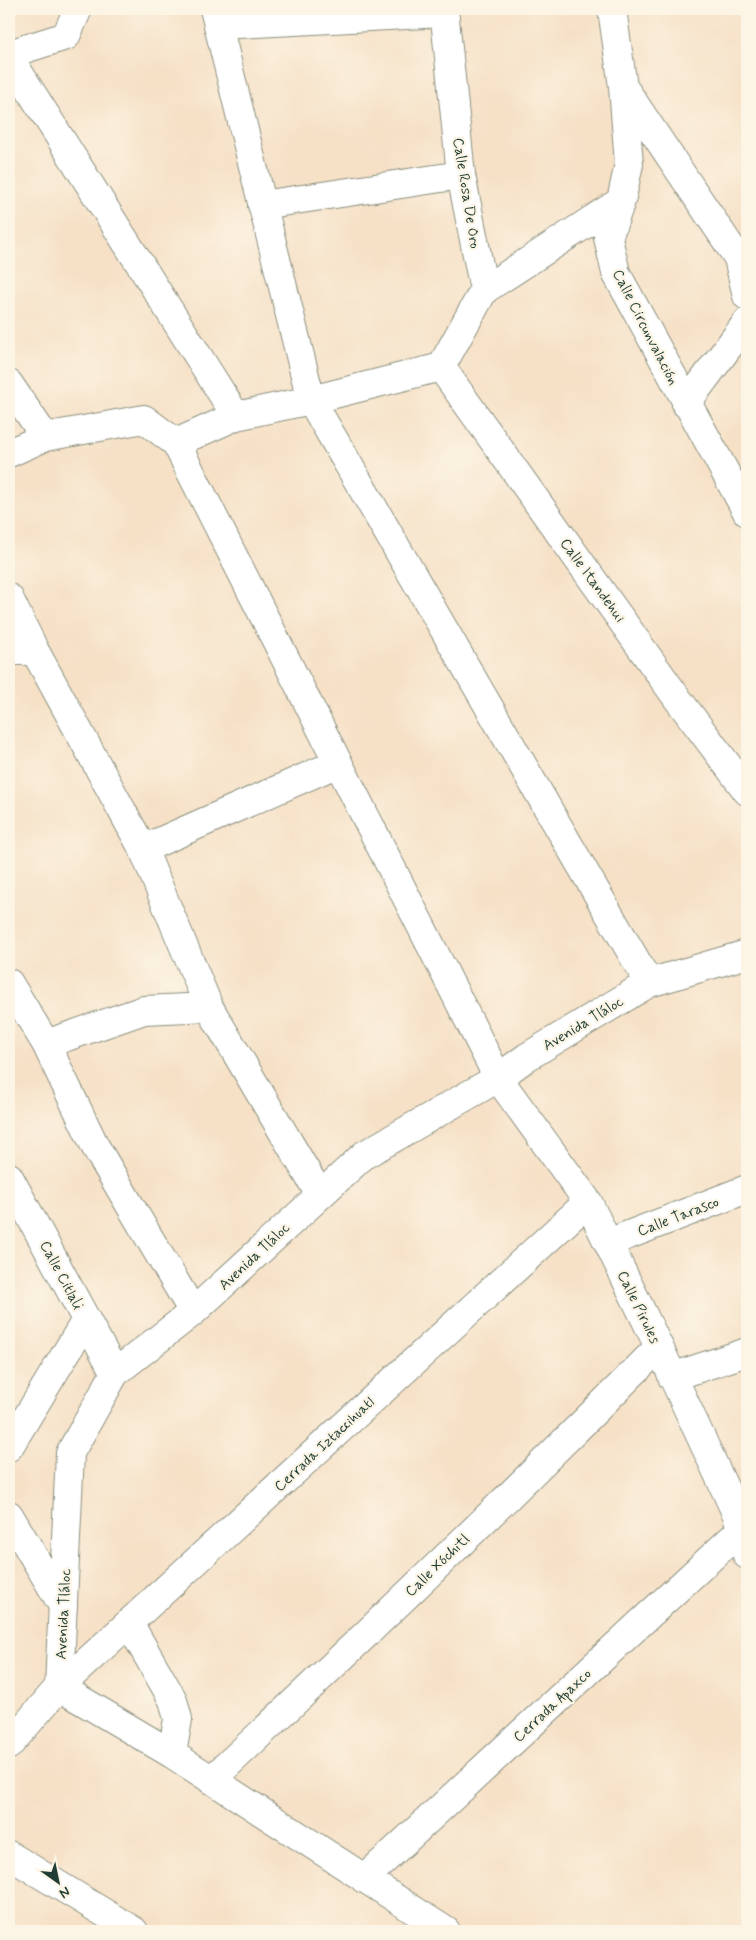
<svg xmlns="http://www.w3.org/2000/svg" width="756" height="1940" viewBox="0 0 756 1940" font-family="Mynerve,sans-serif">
	<rect width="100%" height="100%" fill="#fcf5e5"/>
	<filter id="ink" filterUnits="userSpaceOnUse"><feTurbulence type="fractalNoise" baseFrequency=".02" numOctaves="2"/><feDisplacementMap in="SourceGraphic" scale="10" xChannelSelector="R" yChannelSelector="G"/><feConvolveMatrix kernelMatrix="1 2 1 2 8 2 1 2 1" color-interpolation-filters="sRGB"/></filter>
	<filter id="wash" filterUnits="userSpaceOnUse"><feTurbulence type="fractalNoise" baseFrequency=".0096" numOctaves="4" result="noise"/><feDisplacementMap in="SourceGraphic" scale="20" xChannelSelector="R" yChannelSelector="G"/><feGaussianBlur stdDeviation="1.12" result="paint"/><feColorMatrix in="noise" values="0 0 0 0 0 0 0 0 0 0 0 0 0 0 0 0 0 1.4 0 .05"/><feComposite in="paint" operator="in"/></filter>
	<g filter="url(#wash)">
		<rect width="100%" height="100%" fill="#f6e1c7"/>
	</g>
	<g filter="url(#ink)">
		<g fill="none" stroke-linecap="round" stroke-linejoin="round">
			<!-- minor casing -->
			<g stroke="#8a8f7e" stroke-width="30">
				<path id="minor" d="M214,9L311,400L649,983
					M612,9L623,87L629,164L621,201L608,238L616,273L747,512
					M219,25L444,13
					M9,54L66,36L78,9
					M9,57L236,416
					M624,88L738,258L747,296
					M262,205L461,175
					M484,290L621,201
					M441,367L677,698L747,791
					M441,367L484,290L461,175L444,9
					M9,384L45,437
					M686,404L747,322
					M176,443L236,416L311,400L441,367
					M9,453L45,437L144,419L176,443L498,1078L588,1202L659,1347L737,1515L747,1555
					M9,598L35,651L143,849L209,1007L320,1195
					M9,651H35
					M143,849L338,763
					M9,983L46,1044L95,1146L193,1312
					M46,1044L144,1010L209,1007
					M9,1177L115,1373
					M608,1243L747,1189
					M672,1377L747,1352
					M9,1447L86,1320
					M9,1515L63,1606
					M129,1623L173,1700L178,1719L172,1754
					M211,1780C363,1639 513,1494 659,1347
					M9,1855L134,1931
					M364,1879L741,1530L747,1528
					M446,1931L172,1754L59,1687L588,1202"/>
			</g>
			<!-- major casing -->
			<g stroke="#8a8f7e" stroke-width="30">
				<path id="major" d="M9,1745L59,1687L70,1453L115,1373L193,1312L364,1155L498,1078L527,1057L649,983L747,954"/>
			</g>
			<!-- minor -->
			<use href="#minor" stroke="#fff" stroke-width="28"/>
			<!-- major -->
			<use href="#major" stroke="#fff" stroke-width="28"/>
		</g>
	</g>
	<g text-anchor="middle" stroke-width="4.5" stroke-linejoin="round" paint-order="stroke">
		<!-- street labels -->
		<g font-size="15" fill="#1f3d34" stroke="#fcf5e5">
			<text transform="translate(467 193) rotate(81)" y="5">Calle Rosa De Oro</text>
			<text transform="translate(646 327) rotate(63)" y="5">Calle Circunvalación</text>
			<text transform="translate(593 580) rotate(54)" y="5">Calle Itandehui</text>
			<text transform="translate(583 1023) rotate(-31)" y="5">Avenida Tláloc</text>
			<text transform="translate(678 1216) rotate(-21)" y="5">Calle Tarasco</text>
			<text transform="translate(254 1256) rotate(-43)" y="5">Avenida Tláloc</text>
			<text transform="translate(62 1275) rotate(62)" y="5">Calle Citlali</text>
			<text transform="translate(639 1307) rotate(64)" y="5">Calle Pirules</text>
			<text transform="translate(324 1444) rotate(-43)" y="5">Cerrada Iztaccihuatl</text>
			<text transform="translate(437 1565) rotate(-44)" y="5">Calle Xóchitl</text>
			<text transform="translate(63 1614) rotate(-87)" y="5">Avenida Tláloc</text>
			<text transform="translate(552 1705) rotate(-43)" y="5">Cerrada Apaxco</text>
		</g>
	</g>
	<!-- margin -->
	<rect width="756" height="1940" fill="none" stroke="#fcf5e5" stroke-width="30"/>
	<!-- north arrow -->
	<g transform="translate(58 1882) rotate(147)" stroke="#fcf5e5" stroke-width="4" paint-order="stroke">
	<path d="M0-4L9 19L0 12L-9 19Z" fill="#1f3d34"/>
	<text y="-8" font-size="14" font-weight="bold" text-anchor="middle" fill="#1f3d34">N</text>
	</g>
</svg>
